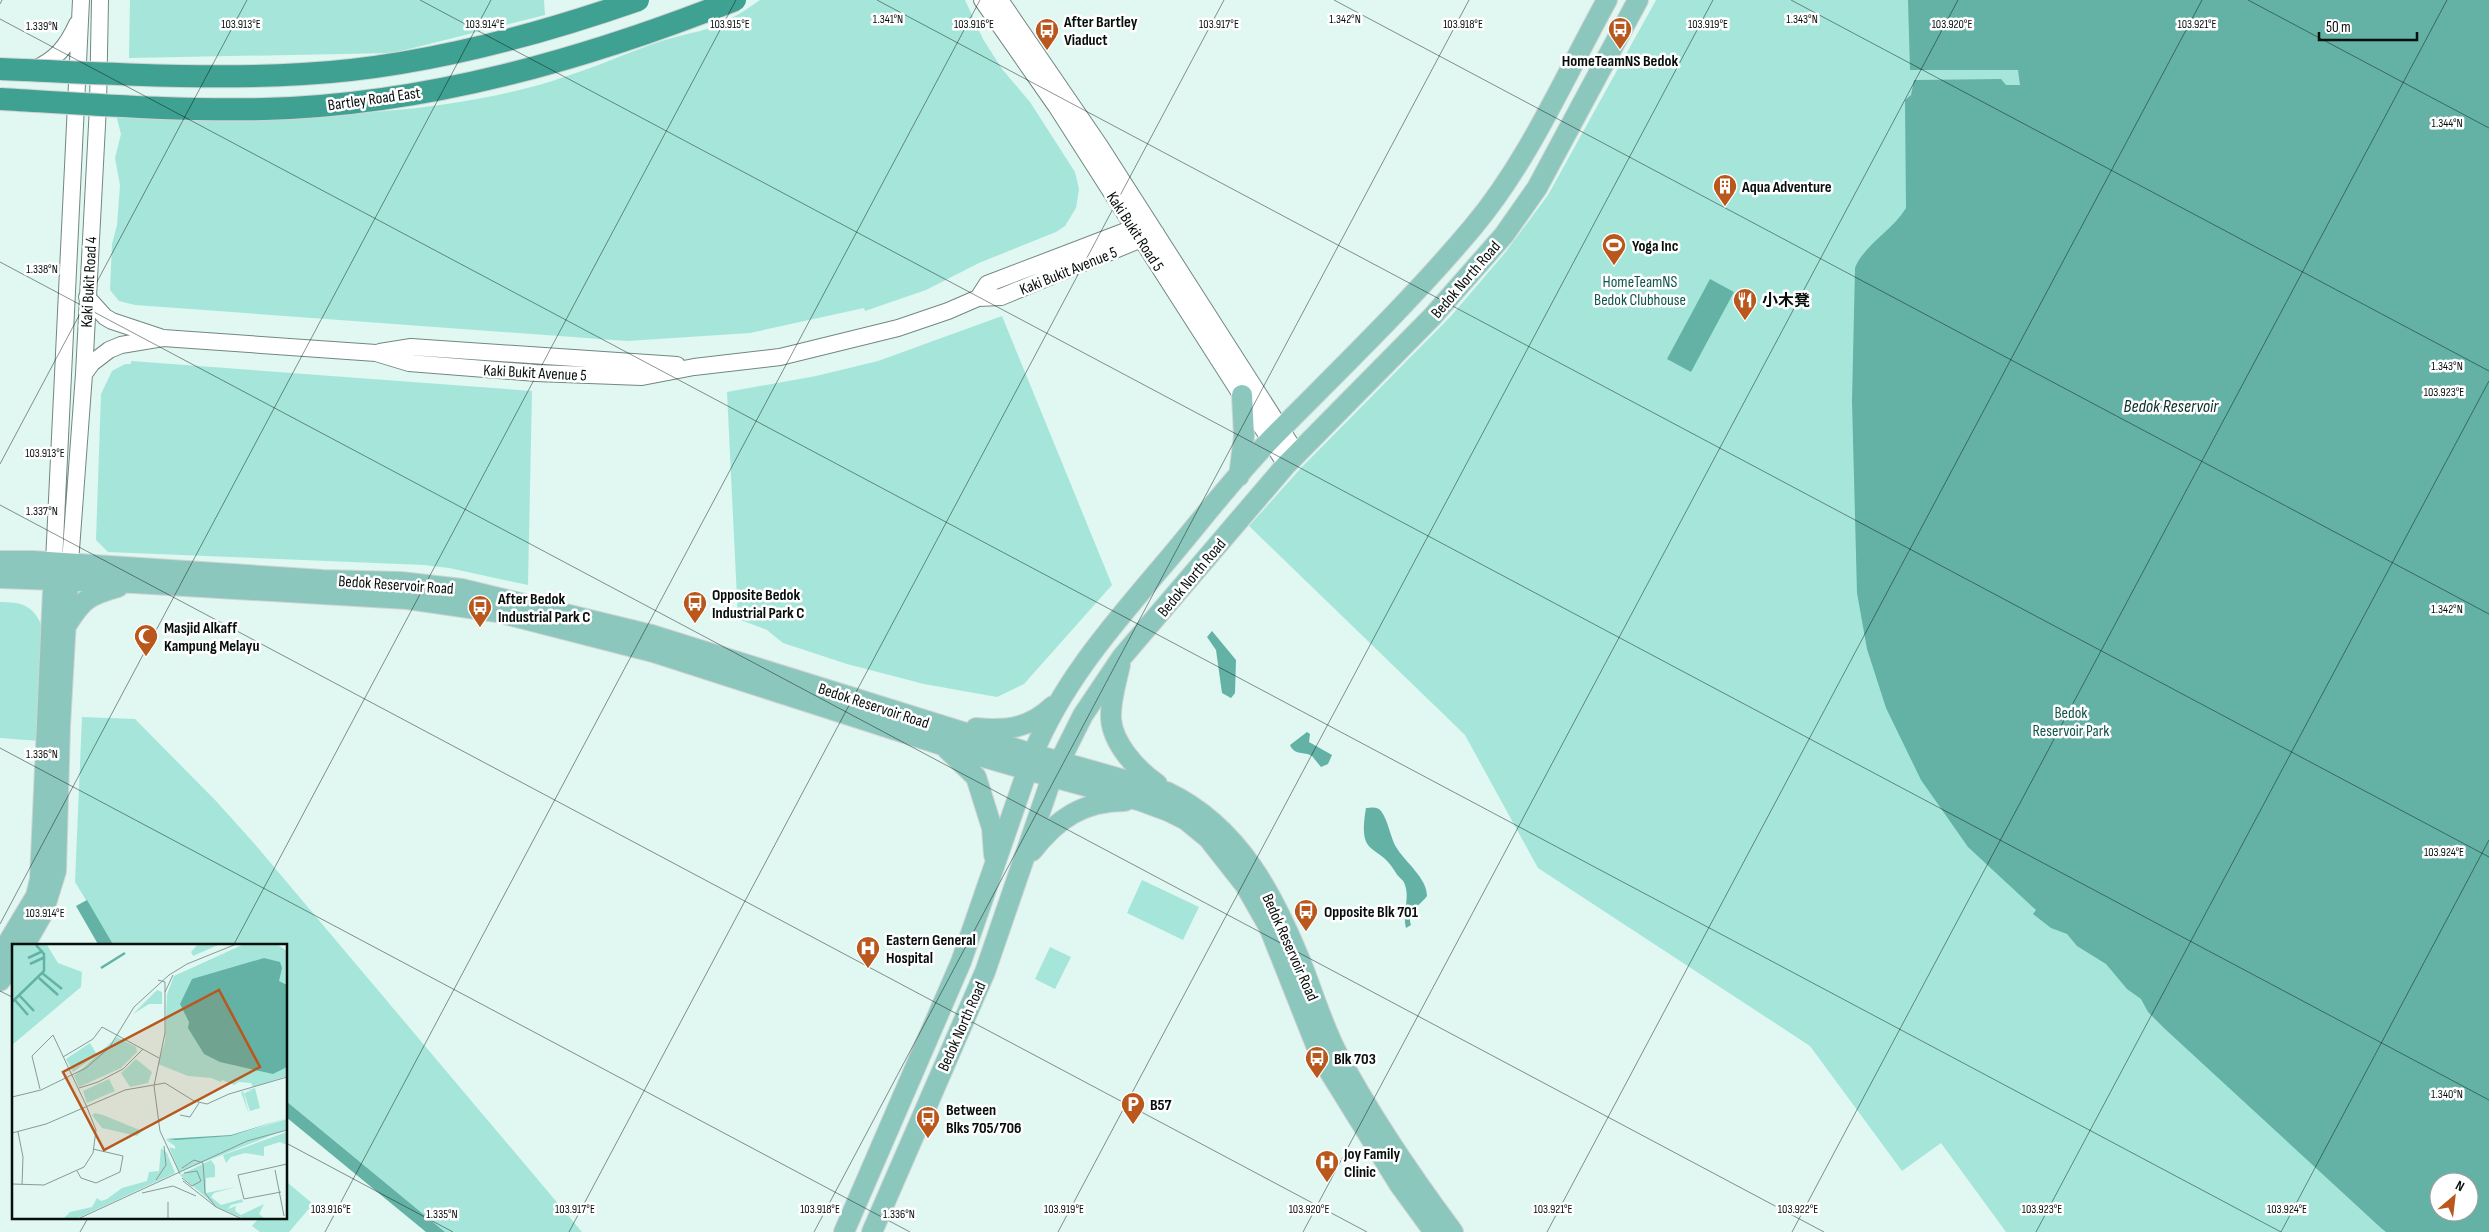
<svg xmlns="http://www.w3.org/2000/svg" width="2489" height="1232" viewBox="0 0 2489 1232" font-family="'Sofia Sans Condensed','Noto Sans SC',sans-serif">
	<rect width="100%" height="100%" fill="#e0f7f2"/>
	<!-- green -->
	<path fill="#a6e6da" fill-rule="evenodd" d="M130,0H544L545,15L393,53L129,58Z
		M760,0H965L983,39L1002,69L1030,102L1075,172L1079,189L1076,208L1065,226L1056,232L979,263L926,290L865,311L864,308L750,333L627,341L135,305L119,301L110,290L112,244L117,225L120,185L115,158L121,134L116,115C257,116 401,123 539,85C577,74 613,59 650,45C666,39 683,35 700,31C722,25 742,13 760,0Z
		M1656,0H2489V1232H2006L1941,1143L1902,1171L1810,1046L1538,868L1465,735L1249,526L1300,469L1451,316L1504,254L1548,195ZM2439,1182H2469V1212H2439Z
		M1002,316L1112,585L1024,684L997,697L924,684L847,664L783,643L767,630L738,619L727,392L816,376L878,361Z
		M131,361L532,391L528,585L449,568L424,565L108,552L96,540L101,394L112,371L125,364H131Z
		M0,602C21,602 34,605 42,627L40,741L0,738Z
		M82,717L135,719L216,801L252,841L582,1232H445L286,1101V946H114L75,882Z
		M1142,880L1199,907L1183,940L1127,913Z
		M1050,947L1071,957L1055,989L1035,979Z
		M288,1183L313,1204L289,1232H260L252,1226L259,1218H286Z"/>
	<!-- water -->
	<path fill="#63b2a5" fill-rule="evenodd" d="M1908,0H2489V1232H2386L2381,1228L2165,1029L2148,1012L2141,999L2127,989L2106,964L2077,946L2067,934L2051,928L2033,914L2036,910L1968,847L1921,780L1886,708L1867,649L1857,593L1852,401L1855,268C1863,246 1893,230 1906,208L1905,100L1911,95L1914,80L2001,79L2006,85H2020L2018,70H1910ZM2439,1182H2469V1212H2439Z
		M1710,279L1734,292L1691,372L1667,359Z
		M1212,631L1236,660L1235,693L1231,698L1222,693L1216,650L1207,637Z
		M1307,732L1310,734L1309,742L1332,755L1328,764L1321,767L1312,756C1304,751 1295,756 1290,745Z
		M1366,808C1371,808 1377,806 1381,811C1388,820 1391,839 1396,847C1405,862 1427,878 1427,896C1420,906 1406,911 1411,925L1406,928C1402,914 1410,899 1405,885C1404,880 1398,877 1396,873C1378,841 1357,860 1366,808Z
		M87,900L114,946H99L76,906Z
		M286,1101L445,1232H426L286,1117Z"/>
	<g fill="none" stroke-linecap="round" stroke-linejoin="round">
		<!-- minor casing -->
		<g stroke="#728783" stroke-width="18">
			<path id="minor" d="M982,0L1056,106L1286,465
				M1000,0L1100,146L1297,454
				M34,69C56,60 67,46 77,24
				M87,297L105,317L112,321L160,337
				M978,298L987,284L1144,224
				M380,352L411,347L677,365
				M84,374L92,363L109,350L121,345L163,338L376,353L409,363L536,373L642,377L694,367L780,357L898,328L948,311L978,298L1001,297L1156,233
				M54,562L81,0
				M70,563L84,374L98,106L100,0"/>
		</g>
		<!-- major casing -->
		<g stroke="#d2d4d3" stroke-width="22">
			<path id="major" d="M1239,476L1244,436L1242,395
				M0,561H33L323,580L401,582L462,589L652,635L1033,754L1167,792C1240,827 1275,897 1304,970C1314,997 1323,1025 1336,1051C1368,1112 1412,1177 1453,1232
				M0,578L134,583L407,599L497,612L653,652L942,745L1052,777L1141,801L1168,811L1186,820L1208,838L1245,885L1269,927L1321,1058L1399,1184L1434,1232
				M66,626C82,600 88,595 118,587
				M1120,665C1116,683 1110,701 1111,719C1113,744 1137,770 1157,784
				M976,728C1007,731 1030,728 1053,706
				M947,749L976,777L992,828L994,855
				M1032,851C1057,819 1083,801 1125,801
				M24,946L43,913L56,871L60,726L69,568
				M0,956L36,896L40,879L54,567
				M0,981L14,961
				M844,1232L961,962L1033,754C1062,683 1111,627 1160,569C1197,526 1232,479 1272,438C1340,369 1411,301 1473,227C1529,160 1565,76 1607,0
				M872,1232L985,972L1052,777L1083,715L1122,657L1286,465L1432,317L1504,235L1537,188L1638,0"/>
		</g>
		<!-- minor -->
		<use href="#minor" stroke="#fff" stroke-width="16"/>
		<!-- major -->
		<use href="#major" stroke="#8cc7be" stroke-width="20"/>
		<!-- highway-bridge casing -->
		<g stroke="#d2d4d3" stroke-width="24" stroke-linecap="butt">
			<path id="highway-bridge" d="M0,69C101,73 202,80 303,74C416,68 532,37 638,0
				M0,99C88,104 176,111 264,109C426,105 586,59 735,0"/>
		</g>
		<!-- highway-bridge -->
		<use href="#highway-bridge" stroke="#3fa192" stroke-width="22"/>
	</g>
	<!-- ticks -->
	<path fill="none" stroke="#070f0d" stroke-width="1" stroke-opacity="0.45" d="M420,0L2489,1100M877,0L2489,857M1334,0L2489,614M1791,0L2489,371M2248,0L2489,128M0,4L2,0M0,19L2281,1232M0,262L1824,1232M0,464L247,0M0,505L1367,1232M0,748L910,1232M0,924L491,0M233,946L736,0M0,991L14,998M286,1143L453,1232M80,1232L88,1218M325,1232L980,0M569,1232L1224,0M814,1232L1469,0M1058,1232L1713,0M1303,1232L1958,0M1547,1232L2202,0M1792,1232L2447,0M2036,1232L2489,381M2281,1232L2489,840"/>
	<!-- icons -->
	<defs>
		<g id="bus-pin" transform="scale(1.25)"><path d="M0 17L-7.5 6A9.5 9.5 0 1 1 7.5 6Z" fill="#b9571c" stroke="#fff"/><path d="M-5-6H5V4H4V6H2V4H-2V6H-4V4H-5ZM-3.5-4V0h7V-4ZM-3.5 1.2v1.5H-2V1.2ZM2 1.2v1.5H3.5V1.2Z" fill="#fff"/></g>
		<g id="building-pin" transform="scale(1.25)"><path d="M0 17L-7.5 6A9.5 9.5 0 1 1 7.5 6Z" fill="#b9571c" stroke="#fff"/><path d="M-4-6H4V6H1V3H-1V6H-4ZM-2.5-4.3h1.7v1.8h-1.7ZM.8-4.3h1.7v1.8H.8ZM-2.5-1h1.7V.8h-1.7ZM.8-1h1.7V.8H.8Z" fill="#fff"/></g>
		<g id="stadium-pin" transform="scale(1.25)"><path d="M0 17L-7.5 6A9.5 9.5 0 1 1 7.5 6Z" fill="#b9571c" stroke="#fff"/><path d="M0-5a6.5 5 0 1 0 0 10a6.5 5 0 1 0 0-10ZM-3.5-1.8h7v3.6h-7Z" fill="#fff"/></g>
		<g id="restaurant-pin" transform="scale(1.25)"><path d="M0 17L-7.5 6A9.5 9.5 0 1 1 7.5 6Z" fill="#b9571c" stroke="#fff"/><path d="M-5-6h1v4h1v-4h1v4h1v-4h1v5L-1.5 .5V6h-2V.5L-5-1ZM5-6V6H3V1.5H1.5Q1.5-4 5-6Z" fill="#fff"/></g>
		<g id="mosque-pin" transform="scale(1.25)"><path d="M0 17L-7.5 6A9.5 9.5 0 1 1 7.5 6Z" fill="#b9571c" stroke="#fff"/><path d="M3.5-4.9A6 6 0 1 0 3.5 4.9A5 5 0 1 1 3.5-4.9Z" fill="#fff"/></g>
		<g id="hospital-pin" transform="scale(1.25)"><path d="M0 17L-7.5 6A9.5 9.5 0 1 1 7.5 6Z" fill="#b9571c" stroke="#fff"/><path d="M-5-5h3v3.5h4V-5h3V5h-3V1.5h-4V5h-3Z" fill="#fff"/></g>
		<g id="parking-pin" transform="scale(1.25)"><path d="M0 17L-7.5 6A9.5 9.5 0 1 1 7.5 6Z" fill="#b9571c" stroke="#fff"/><path d="M-3.5-5.5H1a3.5 3.5 0 0 1 0 7H-1V5.5H-3.5ZM-1-3.4V-.6H.8a1.4 1.4 0 0 0 0-2.8Z" fill="#fff"/></g>
	</defs>
	<g fill-rule="evenodd">
		<use href="#bus-pin" x="1620" y="29"/>
		<use href="#bus-pin" x="1047" y="30"/>
		<use href="#building-pin" x="1725" y="186"/>
		<use href="#stadium-pin" x="1614" y="245"/>
		<use href="#restaurant-pin" x="1745" y="300"/>
		<use href="#bus-pin" x="695" y="603"/>
		<use href="#bus-pin" x="480" y="607"/>
		<use href="#mosque-pin" x="146" y="636"/>
		<use href="#bus-pin" x="1306" y="911"/>
		<use href="#hospital-pin" x="868" y="948"/>
		<use href="#bus-pin" x="1317" y="1058"/>
		<use href="#parking-pin" x="1133" y="1104"/>
		<use href="#bus-pin" x="928" y="1118"/>
		<use href="#hospital-pin" x="1327" y="1162"/>
	</g>
	<g text-anchor="middle" stroke-width="5" stroke-linejoin="round" paint-order="stroke">
		<!-- poi labels -->
		<g font-size="16" font-weight="bold" fill="#070f0d" stroke="#fff" text-anchor="start">
			<text x="1064" y="27">After Bartley<tspan x="1064" dy="18">Viaduct</tspan></text>
			<text x="1620" y="66" text-anchor="middle">HomeTeamNS Bedok</text>
			<text x="1742" y="192">Aqua Adventure</text>
			<text x="1632" y="251">Yoga Inc</text>
			<text x="1762" y="306">小木凳</text>
			<text x="712" y="600">Opposite Bedok<tspan x="712" dy="18">Industrial Park C</tspan></text>
			<text x="498" y="604">After Bedok<tspan x="498" dy="18">Industrial Park C</tspan></text>
			<text x="164" y="633">Masjid Alkaff<tspan x="164" dy="18">Kampung Melayu</tspan></text>
			<text x="1324" y="917">Opposite Blk 701</text>
			<text x="886" y="945">Eastern General<tspan x="886" dy="18">Hospital</tspan></text>
			<text x="1334" y="1064">Blk 703</text>
			<text x="1150" y="1110">B57</text>
			<text x="946" y="1115">Between<tspan x="946" dy="18">Blks 705/706</tspan></text>
			<text x="1344" y="1159">Joy Family<tspan x="1344" dy="18">Clinic</tspan></text>
		</g>
		<!-- street labels -->
		<g font-size="16" fill="#070f0d" stroke="#fff">
			<text transform="translate(374 98) rotate(-8)" y="6">Bartley Road East</text>
			<text transform="translate(1136 231) rotate(57)" y="6">Kaki Bukit Road 5</text>
			<text transform="translate(1068 270) rotate(-22)" y="6">Kaki Bukit Avenue 5</text>
			<text transform="translate(1465 279) rotate(-49)" y="6">Bedok North Road</text>
			<text transform="translate(88 282) rotate(-87)" y="6">Kaki Bukit Road 4</text>
			<text transform="translate(535 372) rotate(3)" y="6">Kaki Bukit Avenue 5</text>
			<text transform="translate(1191 577) rotate(-50)" y="6">Bedok North Road</text>
			<text transform="translate(396 584) rotate(4)" y="6">Bedok Reservoir Road</text>
			<text transform="translate(874 705) rotate(18)" y="6">Bedok Reservoir Road</text>
			<text transform="translate(1291 947) rotate(66)" y="6">Bedok Reservoir Road</text>
			<text transform="translate(961 1026) rotate(-66)" y="6">Bedok North Road</text>
		</g>
		<!-- park labels -->
		<g font-size="16" fill="#10544b" stroke="#fff">
			<text x="1640" y="287">HomeTeamNS<tspan x="1640" dy="18">Bedok Clubhouse</tspan></text>
			<text x="2071" y="718">Bedok<tspan x="2071" dy="18">Reservoir Park</tspan></text>
		</g>
		<!-- water labels -->
		<g font-size="18" font-style="italic" fill="#09302b" stroke="#fff">
			<text x="2171" y="412">Bedok Reservoir</text>
		</g>
	</g>
	<!-- overview -->
	<g transform="translate(12 944)">
		<rect width="275" height="275" fill="#e0f7f2"/>
		<path d="M0,1H35L46,19L70,28L69,43L0,101ZM185,1H206L181,12L179,8ZM230,1H266L275,7V132L241,143L239,139L227,138L222,141L210,136L209,138L199,134L176,132L146,120L153,97L155,50L162,32ZM145,46L150,48V60H137L121,70ZM105,93L124,103L125,108L109,124L67,143L62,132ZM78,99L85,111L61,128L54,115ZM124,115L140,128L136,139L118,143L109,129ZM97,135L103,147L75,159L71,147ZM243,144L248,164L238,167L232,149L241,146L231,147L237,170L229,148ZM83,169L91,171L130,187L125,192L90,184L80,171ZM275,175V185L167,228L157,203L163,205V202L154,196L219,192ZM275,188V201L268,198L252,203V212L233,209L219,213L214,219L211,211ZM149,204L155,209L163,229L66,274H52L58,268L80,263L85,254L89,257L95,255L110,244L135,237L137,228L147,227ZM199,216L203,222V233L194,234V249L224,243L202,249L199,253L209,261L230,255L231,258L219,261L216,265L224,262L223,267L229,271L252,260L247,270L252,274H230L205,263L168,231Z" fill="#a6e6da"/>
		<path d="M252,14L268,18L270,24L267,37L275,41V123L261,130L208,118L192,110L176,84L177,78L168,60L180,35ZM275,174L219,192L164,196L153,195L219,191Z" fill="#63b2a5"/>
		<path fill="none" stroke="#63b2a5" stroke-width="2.5" d="M16,14L31,7M18,20L33,13M89,24L113,9M30,29L50,45M27,34L46,51M7,51L22,67M2,55L16,71M0,58L32,27V10L24,1"/>
		<path fill="none" stroke="#899a96" stroke-width="1" d="M146,36L153,38V89L142,142L148,187L168,230M153,48L161,31M51,113L81,95L90,83L147,114M86,138L111,125L131,105M67,144L86,138M28,145L20,112L41,91L74,161M0,153L29,146L74,124L97,104L122,63L157,31L175,20L222,1M168,171L178,173L187,159M6,188L11,213L10,241M0,189L34,180L113,146L153,139L182,157L195,160L217,150L275,133M170,224L182,216L191,219L193,249L204,263M263,226L272,272M65,227L69,234L84,239L108,228L111,212L81,205M170,234L180,242L189,237L185,227L172,229M144,236L154,221L152,202M171,237L204,263L228,274M0,240L32,241L72,223L81,209L84,186L74,161M269,248L232,255L226,231L275,220M130,249L161,242L184,252M68,274L235,197L275,186M156,274V258"/>
		<path fill="#b9571c" fill-opacity="0.15" stroke="#b9571c" stroke-width="2.5" d="M207,46L248,123L92,206L51,128Z"/>
		<rect width="275" height="275" fill="none" stroke="#070f0d" stroke-width="2.5"/>
	</g>
	<g font-size="12" text-anchor="middle" fill="#070f0d" stroke="#fff" stroke-width="5" stroke-linejoin="round" paint-order="stroke">
		<text x="888" y="23">1.341°N</text>
		<text x="1345" y="23">1.342°N</text>
		<text x="1802" y="23">1.343°N</text>
		<text x="241" y="28">103.913°E</text>
		<text x="485" y="28">103.914°E</text>
		<text x="730" y="28">103.915°E</text>
		<text x="974" y="28">103.916°E</text>
		<text x="1219" y="28">103.917°E</text>
		<text x="1463" y="28">103.918°E</text>
		<text x="1708" y="28">103.919°E</text>
		<text x="1952" y="28">103.920°E</text>
		<text x="2197" y="28">103.921°E</text>
		<text x="42" y="30">1.339°N</text>
		<text x="2447" y="127">1.344°N</text>
		<text x="42" y="273">1.338°N</text>
		<text x="2447" y="370">1.343°N</text>
		<text x="2444" y="396">103.923°E</text>
		<text x="45" y="457">103.913°E</text>
		<text x="42" y="515">1.337°N</text>
		<text x="2447" y="613">1.342°N</text>
		<text x="42" y="758">1.336°N</text>
		<text x="2444" y="856">103.924°E</text>
		<text x="45" y="917">103.914°E</text>
		<text x="2447" y="1098">1.340°N</text>
		<text x="331" y="1213">103.916°E</text>
		<text x="575" y="1213">103.917°E</text>
		<text x="820" y="1213">103.918°E</text>
		<text x="1064" y="1213">103.919°E</text>
		<text x="1309" y="1213">103.920°E</text>
		<text x="1553" y="1213">103.921°E</text>
		<text x="1798" y="1213">103.922°E</text>
		<text x="2042" y="1213">103.923°E</text>
		<text x="2287" y="1213">103.924°E</text>
		<text x="442" y="1218">1.335°N</text>
		<text x="899" y="1218">1.336°N</text>
	</g>
	<!-- north arrow -->
	<g transform="translate(2454 1197) rotate(28)"><circle r="24" fill="#ffffff" stroke="#9c9f9e"/>
	<path d="M0-4L9 19L0 12L-9 19Z" fill="#b9571c"/>
	<text y="-8" font-size="14" font-weight="bold" text-anchor="middle" fill="#070f0d">N</text>
	</g>
	<!-- scale -->
	<path d="M2319 32v8h98v-8" fill="none" stroke="#070f0d" stroke-width="2.5"/>
	<text x="2326" y="32" font-size="15" fill="#070f0d" stroke="#ffffff" stroke-width="4" paint-order="stroke">50 m</text>
</svg>
